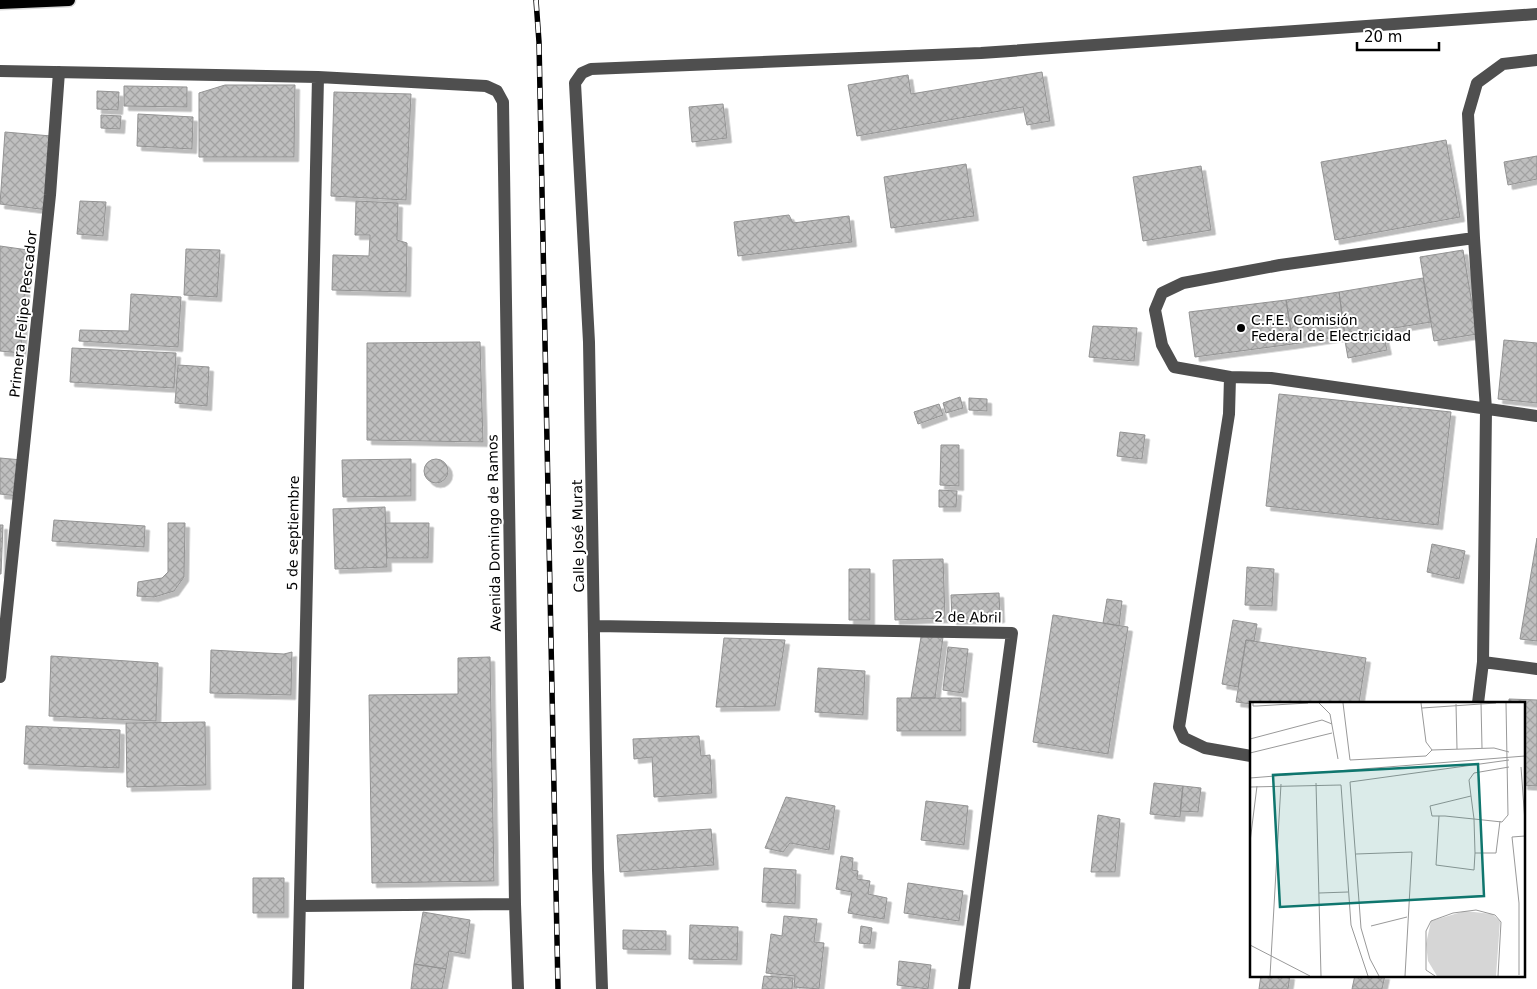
<svg xmlns="http://www.w3.org/2000/svg" width="1537" height="989" viewBox="0 0 1537 989" font-family="'DejaVu Sans',sans-serif">
	<defs>
		<pattern id="building-cross-hatch" width="8" height="8" patternUnits="userSpaceOnUse" patternTransform="scale(1.25)"><rect width="8" height="8" fill="#bfbfbf"/><path d="M0 0l8 8M0 8l8-8" fill="none" stroke="#a2a2a2"/></pattern>
		<filter id="shadow"><feDropShadow dx="4.5" dy="4.5" stdDeviation="0" flood-color="#0004"/></filter>
	</defs>
	<rect width="100%" height="100%" fill="#fff"/>
	<!-- building -->
	<path fill="url(#building-cross-hatch)" stroke="#939393" filter="url(#shadow)" d="M1042,72L1050,121L1027,125L1023,107L857,136L848,85L908,75L911,94Z
		M225,85H295L294,157H199V93Z
		M124,86L187,87V107L124,106Z
		M97,91L119,92L118,110L97,109Z
		M334,92L411,94L406,200L331,196Z
		M723,104L727,138L692,142L689,107Z
		M138,114L193,117L192,149L137,146Z
		M101,115L121,116L120,129L101,128Z
		M5,132L51,136L48,210L0,204Z
		M1446,140L1460,217L1335,240L1321,162Z
		M1537,156V179L1508,185L1504,162Z
		M966,164L974,216L891,228L884,177Z
		M1201,166L1211,230L1143,241L1133,177Z
		M80,201L106,202L103,236L77,234Z
		M356,201L398,203L397,240L407,243L406,292L332,290L333,255L369,256L370,235H355Z
		M789,215L793,223L849,216L852,242L738,256L734,222Z
		M0,246L28,250L21,353L0,351Z
		M186,249L220,250L217,297L184,295Z
		M1463,250L1477,334L1434,341L1420,257Z
		M1423,278L1431,322L1345,336L1339,292Z
		M1339,292L1345,336L1293,344L1286,300Z
		M131,294L181,297L178,347L79,341L80,330L129,331Z
		M1286,300L1293,344L1195,357L1189,312Z
		M1093,326L1137,328L1134,361L1089,357Z
		M1383,333L1387,350L1348,358L1345,341Z
		M1504,340L1537,343V403L1498,399Z
		M480,342L483,442L367,440V343Z
		M72,348L176,353L174,388L70,382Z
		M178,365L209,367L207,406L175,403Z
		M1279,394L1451,412L1438,525L1266,506Z
		M960,397L963,408L946,413L943,403Z
		M969,398L987,399V411L969,410Z
		M939,404L943,415L918,424L914,412Z
		M1120,432L1145,435L1142,459L1117,456Z
		M941,445H959V486L940,485Z
		M0,458L22,460L19,496L0,494Z
		M424 471a12 12 0 1 1 24 0a12 12 0 1 1-24 0Z
		M411,459V496L343,497L342,460Z
		M939,490L957,491L956,507H939Z
		M385,507L387,567L335,569L333,509Z
		M54,520L145,526L144,547L52,541Z
		M168,523H185L184,577L174,591L154,597L137,596L138,582L162,578L168,572Z
		M385,523H429L428,558H387Z
		M0,525H3L1,574H0Z
		M1537,538V641L1520,639Z
		M1432,544L1465,551L1459,579L1427,572Z
		M943,559L945,618L895,620L893,560Z
		M1247,567L1274,569L1272,606L1245,605Z
		M849,569H870V620H849Z
		M999,593L1000,618L952,620L951,595Z
		M1107,599L1122,601L1119,626L1103,623Z
		M1053,615L1128,627L1108,754L1033,742Z
		M1233,620L1257,624L1254,641L1246,640L1238,687L1222,684Z
		M921,637H943L935,698H911Z
		M724,638L785,640L775,706L716,707Z
		M1246,640L1366,658L1359,703H1251V704L1236,702Z
		M948,647L968,649L963,693L943,690Z
		M211,650L284,654L292,652L291,695L210,693Z
		M51,656L158,663L156,721L49,716Z
		M490,657L494,881L372,883L369,695L458,694V658Z
		M818,668L865,671L863,715L815,712Z
		M897,698H961V731H897Z
		M1509,699L1537,700V786L1523,785V703H1509Z
		M205,722L206,785L127,787L126,723Z
		M26,726L120,730L119,768L24,764Z
		M699,736L701,756L710,755L712,793L654,797L652,757L634,759L633,739Z
		M1154,783L1183,786L1180,817L1150,814Z
		M1183,786L1201,788L1198,812L1180,811Z
		M786,797L835,806L829,850L790,843L783,852L765,848Z
		M926,801L968,806L964,845L921,840Z
		M1098,815L1120,819L1115,872H1091Z
		M711,829L714,865L620,872L617,835Z
		M841,856L853,858L852,870L858,871L857,879L870,881L868,894L887,898L884,919L848,913L852,892L836,889Z
		M764,868L796,870L795,904L762,902Z
		M253,878H284V913H253Z
		M908,883L963,891L959,921L904,913Z
		M423,912L470,920L465,954L449,951L446,969L414,964Z
		M784,916L817,919L814,942L824,943L819,989L794,987L795,976L766,973L771,934L782,936Z
		M690,925L738,927L737,960L689,959Z
		M861,926L872,928L870,944L859,943Z
		M623,930L666,931V950L623,949Z
		M899,961L931,965L928,989L897,985Z
		M414,964L446,969L442,989H411Z
		M1261,975H1290L1288,989H1259Z
		M1355,975H1385L1382,989H1352Z
		M764,976L793,978L792,989H762Z"/>
	<g fill="none" stroke-linecap="round" stroke-linejoin="round">
		<!-- major casing -->
		<g stroke="#dbdbdb" stroke-width="15">
			<path id="major" d="M0,3L69,0"/>
		</g>
		<!-- minor -->
		<path stroke="#4f4f4f" stroke-width="12" d="M0,71L318,77L486,86L497,91L503,102L515,904L518,989
			M1474,238L1486,409L1483,662L1478,703
			M1230,377L1174,367L1162,345L1155,310L1162,293L1183,283L1280,265L1474,238L1468,114L1477,83L1503,64L1537,60
			M595,626L1012,633L964,989
			M1483,662L1537,669
			M0,677L50,195L59,72
			M1251,756L1205,748L1184,738L1179,727L1229,414L1230,377L1271,378L1537,416
			M300,906L515,904
			M298,989L318,77
			M602,989L598,870L589,342L575,83L582,73L591,69L981,53L1537,14"/>
		<!-- major -->
		<use href="#major" stroke="#000" stroke-width="12"/>
		<!-- rail casing -->
		<g stroke="#000" stroke-width="5.5">
			<path id="rail" d="M536,0L539,42L558,989"/>
		</g>
		<!-- rail -->
		<use href="#rail" stroke="#fff" stroke-width="4" stroke-dasharray="11" stroke-linecap="butt"/>
	</g>
	<!-- markers -->
	<circle fill="#000" stroke="#fff" stroke-width="2" cx="1241" cy="328" r="5"/>
	<g text-anchor="middle" stroke-width="4" stroke-linejoin="round" paint-order="stroke">
		<!-- street labels -->
		<g font-size="14" fill="#000" stroke="#fff">
			<text transform="translate(23 314) rotate(-84)" y="5">Primera Felipe Pescador</text>
			<text transform="translate(293 533) rotate(-89)" y="5">5 de septiembre</text>
			<text transform="translate(494 533) rotate(-91)" y="5">Avenida Domingo de Ramos</text>
			<text transform="translate(578 536) rotate(-91)" y="5">Calle José Murat</text>
			<text transform="translate(968 617) rotate(1)" y="5">2 de Abril</text>
		</g>
		<!-- poi labels -->
		<g font-size="14" fill="#000" stroke="#fff" text-anchor="start">
			<text x="1251" y="325">C.F.E. Comisión<tspan x="1251" dy="16">Federal de Electricidad</tspan></text>
		</g>
	</g>
	<!-- overview -->
	<g transform="translate(1250 702)">
		<rect width="275" height="275" fill="#fff"/>
		<path d="M215,209L242,212L250,219L246,274H187L178,259L176,242L181,219Z" fill="#d6d6d6"/>
		<path fill="none" stroke="#999" stroke-width="1" d="M3,1V4H7L58,1M69,1L80,12L88,57M93,1L100,58L176,54L182,48M171,1L176,40L182,48M231,1L232,46M206,2L207,47M172,6L246,1M0,37L72,18L82,22M182,48L244,46L259,50M0,51L82,31M271,65L275,120M0,76L275,54M66,81L71,274M0,85L91,83L101,223L118,274M221,94L224,117L225,151L224,168L186,163L189,114H195L214,116L224,117L252,120L258,113L256,1M189,114H182L180,104L221,94L219,78L224,71L259,65M0,140L7,84M225,151H246L250,119M106,152L162,150L155,274M69,191L98,190M121,224L157,215M0,243L60,274M269,273V201L262,135L275,134M20,274L31,82M129,274L120,257L111,226L100,80L259,58M185,274L176,268V229L181,219L203,211L226,208L245,213L251,220L248,274"/>
		<path fill="#0f766e" fill-opacity="0.15" stroke="#0f766e" stroke-width="2.5" d="M228,62L234,194L30,205L23,73Z"/>
		<rect width="275" height="275" fill="none" stroke="#000" stroke-width="2.5"/>
	</g>
	<!-- scale -->
	<path d="M1357 42v8h82v-8" fill="none" stroke="#000000" stroke-width="2.5"/>
	<text x="1364" y="42" font-size="15" fill="#000000" stroke="#ffffff" stroke-width="4" paint-order="stroke">20 m</text>
</svg>
